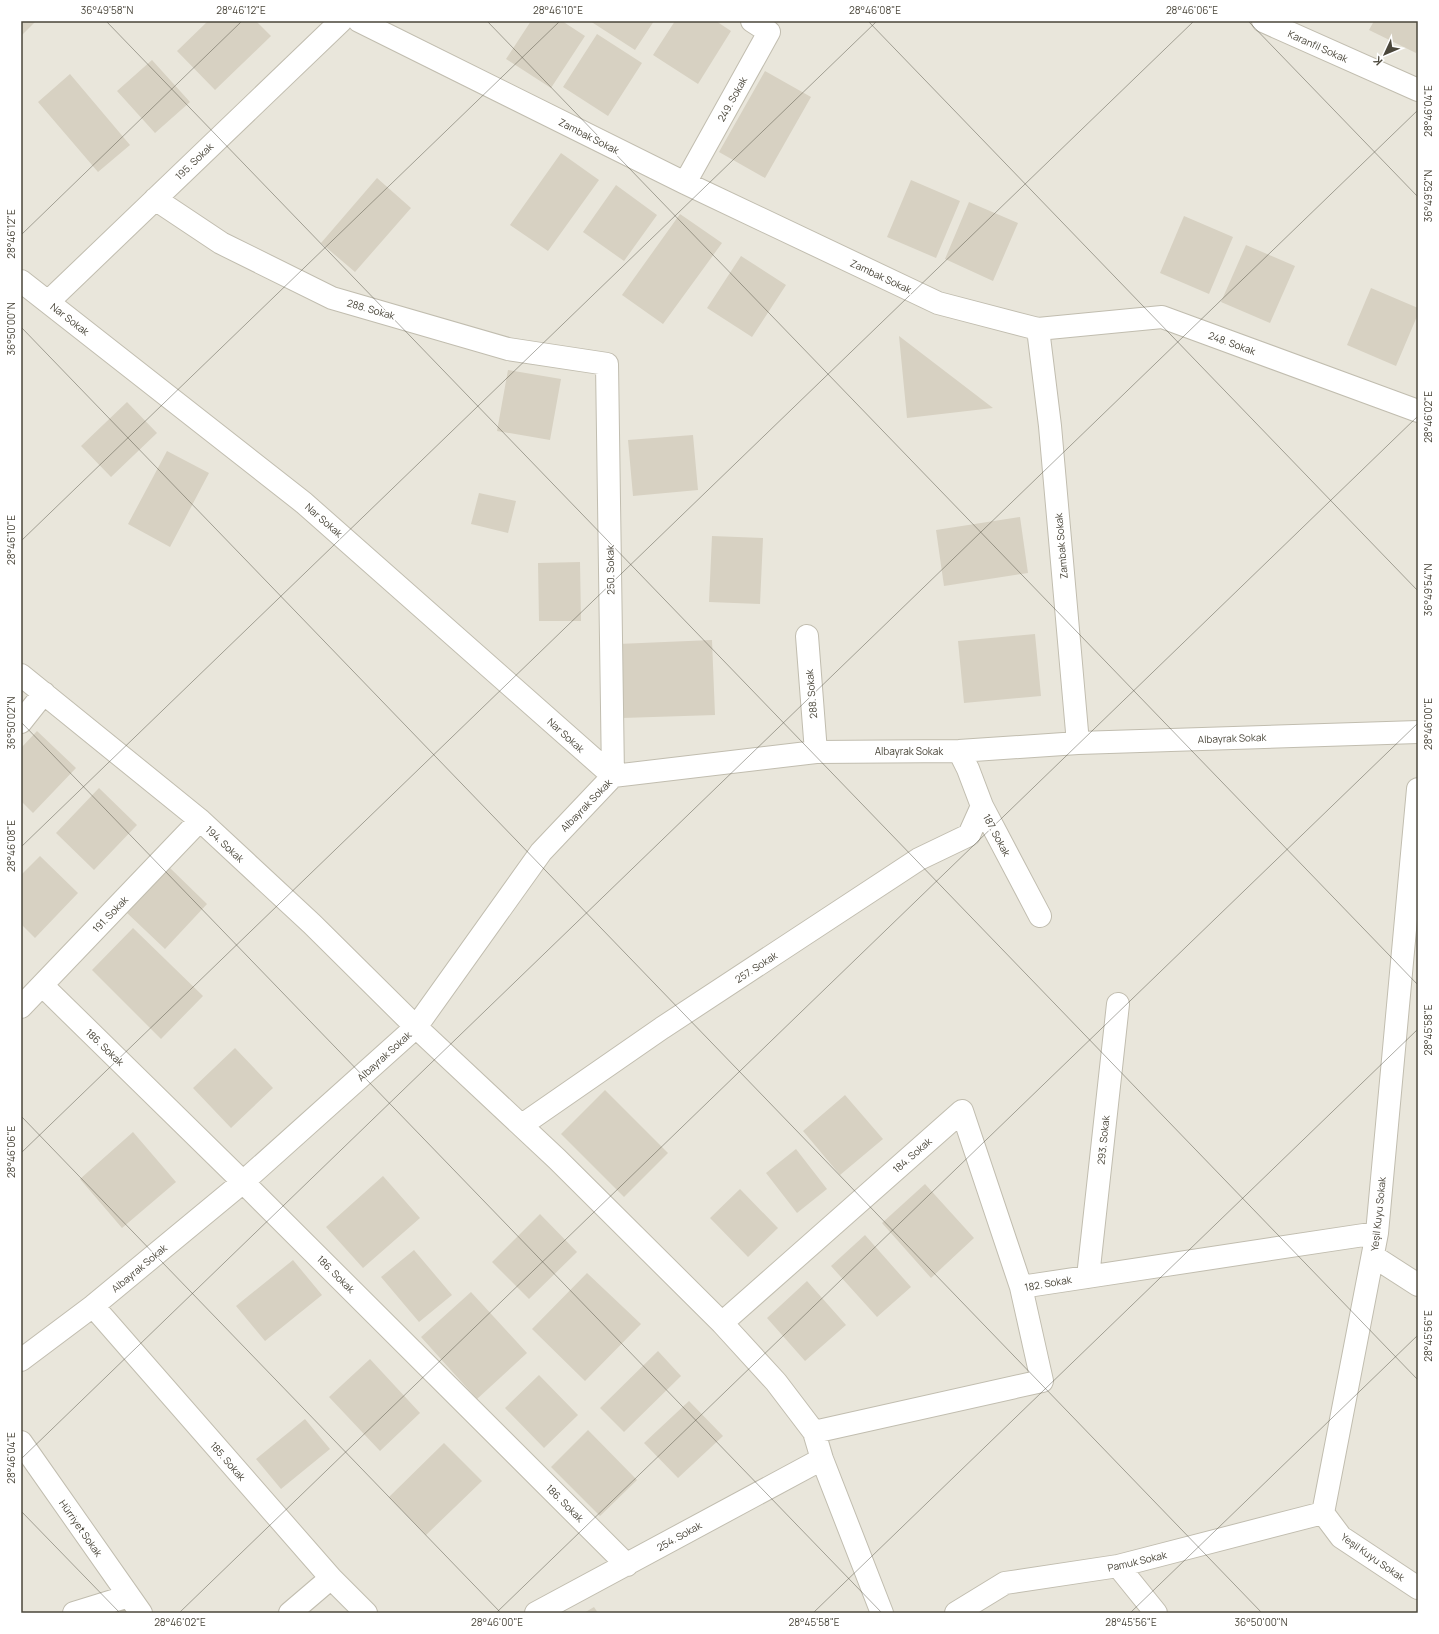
<svg xmlns="http://www.w3.org/2000/svg" width="1439" height="1634" viewBox="0 0 1439 1634" font-family="Manrope,sans-serif">
	<rect width="100%" height="100%" fill="#f5f4ed"/>
	<!-- residential -->
	<path fill="#e9e6db" d="M21,21H1418V1613H21Z"/>
	<!-- building -->
	<path fill="#d7d1c2" d="M21,21H36L21,36Z
		M208,21H256L271,36L215,90L177,51Z
		M531,21H562L585,36L551,88L506,59Z
		M590,21H654L635,50Z
		M675,21H716L731,31L698,84L653,55Z
		M1374,21H1418V48L1416,53L1369,30Z
		M597,34L642,63L608,116L563,87Z
		M152,60L190,102L155,133L117,91Z
		M765,71L811,97L765,178L719,152Z
		M70,74L130,145L98,172L38,102Z
		M561,153L599,180L548,251L510,225Z
		M377,178L411,208L355,272L321,243Z
		M911,180L960,201L936,258L887,237Z
		M616,185L657,215L624,261L583,232Z
		M969,202L1018,223L993,281L945,259Z
		M680,214L722,243L663,324L622,295Z
		M1184,216L1233,237L1209,294L1160,273Z
		M1246,245L1295,266L1270,323L1221,302Z
		M741,256L786,285L752,337L707,308Z
		M1371,288L1418,308V314L1396,366L1347,345Z
		M899,336L993,408L907,418Z
		M508,370L561,379L550,440L497,431Z
		M127,402L157,433L111,477L81,446Z
		M693,435L698,490L633,496L628,440Z
		M167,451L209,473L170,547L128,524Z
		M479,493L516,501L508,533L471,524Z
		M1020,517L1028,573L944,586L936,530Z
		M712,536L763,538L760,604L709,602Z
		M580,562L581,621H539L538,563Z
		M1035,634L1041,696L964,703L958,641Z
		M712,640L715,715L622,718L618,644Z
		M37,731L76,768L33,813L21,801V748Z
		M99,788L137,825L94,870L56,833Z
		M40,856L78,893L35,938L21,924V875Z
		M169,867L207,904L165,949L126,912Z
		M133,928L203,996L161,1039L92,970Z
		M235,1048L273,1088L231,1128L193,1088Z
		M605,1090L668,1153L624,1197L561,1134Z
		M845,1095L883,1139L840,1175L803,1131Z
		M133,1132L176,1182L122,1228L80,1179Z
		M796,1149L827,1189L797,1213L766,1173Z
		M383,1176L420,1218L363,1268L326,1227Z
		M925,1184L974,1238L931,1278L882,1223Z
		M740,1189L778,1228L748,1257L710,1218Z
		M540,1214L577,1252L529,1299L492,1262Z
		M865,1235L911,1287L877,1317L831,1266Z
		M414,1250L452,1295L419,1322L381,1277Z
		M293,1260L322,1295L265,1341L236,1306Z
		M587,1273L641,1324L585,1381L532,1329Z
		M807,1281L846,1325L805,1361L767,1318Z
		M471,1292L527,1353L477,1399L421,1337Z
		M658,1351L681,1376L624,1432L600,1408Z
		M370,1359L420,1413L380,1451L329,1397Z
		M539,1375L578,1415L544,1448L505,1408Z
		M689,1401L723,1436L678,1478L644,1443Z
		M305,1419L330,1449L281,1489L256,1459Z
		M588,1430L637,1480L600,1516L551,1467Z
		M444,1443L482,1481L426,1535L389,1497Z
		M594,1607L598,1613H584Z"/>
	<g fill="none" stroke-linecap="round" stroke-linejoin="round">
		<!-- minor casing -->
		<g stroke="#c1bdaf" stroke-width="24">
			<path id="minor" d="M359,21L685,183L938,303L1038,329L1050,426L1078,743
				M1263,21L1418,90
				M685,183L769,32L752,21
				M155,199L221,243L332,298L508,349L607,364L613,776
				M21,281L304,503L613,776
				M48,302L341,21
				M1038,329L1162,317L1418,411
				M807,636L816,752
				M21,675L200,820L312,924L416,1027L557,1159L722,1323L776,1382L814,1432L822,1459L882,1613
				M21,722L44,693
				M959,751L968,769L982,806L1040,916
				M1418,789L1377,1233L1323,1513L1341,1537L1418,1588
				M43,986L243,1182L627,1565
				M21,1007L200,820
				M522,1125L662,1028L919,859L969,835L982,806
				M1373,1256L1418,1285
				M1088,1277L1118,1004
				M93,1306L331,1578L366,1613
				M722,1323L962,1111L1021,1287
				M21,1360L93,1306L243,1182L416,1027L541,852L613,776L816,752L959,751L1078,743L1418,732
				M814,1432L1042,1381L1021,1287L1377,1233
				M21,1442L141,1613
				M1118,1566L1156,1613
				M74,1613L129,1596
				M290,1613L331,1578
				M536,1613L822,1459
				M956,1613L1005,1583L1118,1566L1323,1513"/>
		</g>
		<!-- minor -->
		<use href="#minor" stroke="#fff" stroke-width="22"/>
	</g>
	<!-- ticks -->
	<path fill="none" stroke="#4a463a" stroke-width="1" stroke-opacity="0.45" d="M106,21L1418,1380M487,21L1418,985M868,21L1418,591M1248,21L1418,197M21,235L242,21M21,327L1262,1613M21,541L560,21M21,722L882,1613M21,847L877,21M21,1116L501,1613M21,1153L1194,21M21,1459L1418,110M21,1511L120,1613M179,1613L1418,416M496,1613L1418,723M813,1613L1418,1029M1130,1613L1418,1335"/>
	<g text-anchor="middle" stroke-width="3" stroke-linejoin="round" paint-order="stroke">
		<!-- street labels -->
		<g font-size="10" fill="#4a463a" stroke="#fff">
			<text transform="translate(1318 46) rotate(24)" y="4">Karanfil Sokak</text>
			<text transform="translate(732 99) rotate(-61)" y="4">249. Sokak</text>
			<text transform="translate(589 136) rotate(27)" y="4">Zambak Sokak</text>
			<text transform="translate(194 161) rotate(-44)" y="4">195. Sokak</text>
			<text transform="translate(881 276) rotate(25)" y="4">Zambak Sokak</text>
			<text transform="translate(371 309) rotate(16)" y="4">288. Sokak</text>
			<text transform="translate(70 319) rotate(38)" y="4">Nar Sokak</text>
			<text transform="translate(1232 343) rotate(20)" y="4">248. Sokak</text>
			<text transform="translate(324 520) rotate(41)" y="4">Nar Sokak</text>
			<text transform="translate(1061 546) rotate(-95)" y="4">Zambak Sokak</text>
			<text transform="translate(610 570) rotate(-91)" y="4">250. Sokak</text>
			<text transform="translate(811 694) rotate(-95)" y="4">288. Sokak</text>
			<text transform="translate(566 735) rotate(42)" y="4">Nar Sokak</text>
			<text transform="translate(1232 738) rotate(-2)" y="4">Albayrak Sokak</text>
			<text x="909" y="755">Albayrak Sokak</text>
			<text transform="translate(586 805) rotate(-46)" y="4">Albayrak Sokak</text>
			<text transform="translate(997 835) rotate(62)" y="4">187. Sokak</text>
			<text transform="translate(225 844) rotate(43)" y="4">194. Sokak</text>
			<text transform="translate(110 914) rotate(-46)" y="4">191. Sokak</text>
			<text transform="translate(756 967) rotate(-33)" y="4">257. Sokak</text>
			<text transform="translate(105 1047) rotate(44)" y="4">186. Sokak</text>
			<text transform="translate(384 1056) rotate(-42)" y="4">Albayrak Sokak</text>
			<text transform="translate(1103 1140) rotate(-84)" y="4">293. Sokak</text>
			<text transform="translate(912 1155) rotate(-41)" y="4">184. Sokak</text>
			<text transform="translate(1378 1214) rotate(-84)" y="4">Yeşil Kuyu Sokak</text>
			<text transform="translate(139 1268) rotate(-40)" y="4">Albayrak Sokak</text>
			<text transform="translate(336 1274) rotate(45)" y="4">186. Sokak</text>
			<text transform="translate(1048 1283) rotate(-10)" y="4">182. Sokak</text>
			<text transform="translate(228 1461) rotate(49)" y="4">185. Sokak</text>
			<text transform="translate(565 1503) rotate(45)" y="4">186. Sokak</text>
			<text transform="translate(81 1528) rotate(55)" y="4">Hürriyet Sokak</text>
			<text transform="translate(679 1536) rotate(-29)" y="4">254. Sokak</text>
			<text transform="translate(1373 1557) rotate(35)" y="4">Yeşil Kuyu Sokak</text>
			<text transform="translate(1137 1561) rotate(-13)" y="4">Pamuk Sokak</text>
		</g>
	</g>
	<!-- border -->
	<rect width="1439" height="1634" fill="none" stroke="#ffffff" stroke-width="44"/>
	<!-- north arrow -->
	<g transform="translate(1385 54) rotate(226)" stroke="#ffffff" stroke-width="3" paint-order="stroke">
	<path d="M0-3L7 15L0 10L-7 15Z" fill="#4a463a"/>
	<text y="-6" font-size="11" font-weight="bold" text-anchor="middle" fill="#4a463a">K</text>
	</g>
	<rect x="22" y="22" width="1395" height="1590" fill="none" stroke="#4a463a" stroke-width="1.5"/>
	<g font-size="10" text-anchor="middle" fill="#4a463a">
		<text x="107" y="14">36°49'58"N</text>
		<text x="241" y="14">28°46'12"E</text>
		<text x="558" y="14">28°46'10"E</text>
		<text x="875" y="14">28°46'08"E</text>
		<text x="1192" y="14">28°46'06"E</text>
		<text transform="translate(1428 111) rotate(-90)" y="4">28°46'04"E</text>
		<text transform="translate(1428 196) rotate(-90)" y="4">36°49'52"N</text>
		<text transform="translate(11 234) rotate(-90)" y="4">28°46'12"E</text>
		<text transform="translate(11 329) rotate(-90)" y="4">36°50'00"N</text>
		<text transform="translate(1428 417) rotate(-90)" y="4">28°46'02"E</text>
		<text transform="translate(11 540) rotate(-90)" y="4">28°46'10"E</text>
		<text transform="translate(1428 590) rotate(-90)" y="4">36°49'54"N</text>
		<text transform="translate(11 723) rotate(-90)" y="4">36°50'02"N</text>
		<text transform="translate(1428 724) rotate(-90)" y="4">28°46'00"E</text>
		<text transform="translate(11 846) rotate(-90)" y="4">28°46'08"E</text>
		<text transform="translate(1428 1030) rotate(-90)" y="4">28°45'58"E</text>
		<text transform="translate(11 1152) rotate(-90)" y="4">28°46'06"E</text>
		<text transform="translate(1428 1336) rotate(-90)" y="4">28°45'56"E</text>
		<text transform="translate(11 1458) rotate(-90)" y="4">28°46'04"E</text>
		<text x="180" y="1626">28°46'02"E</text>
		<text x="497" y="1626">28°46'00"E</text>
		<text x="814" y="1626">28°45'58"E</text>
		<text x="1131" y="1626">28°45'56"E</text>
		<text x="1261" y="1626">36°50'00"N</text>
	</g>
</svg>
